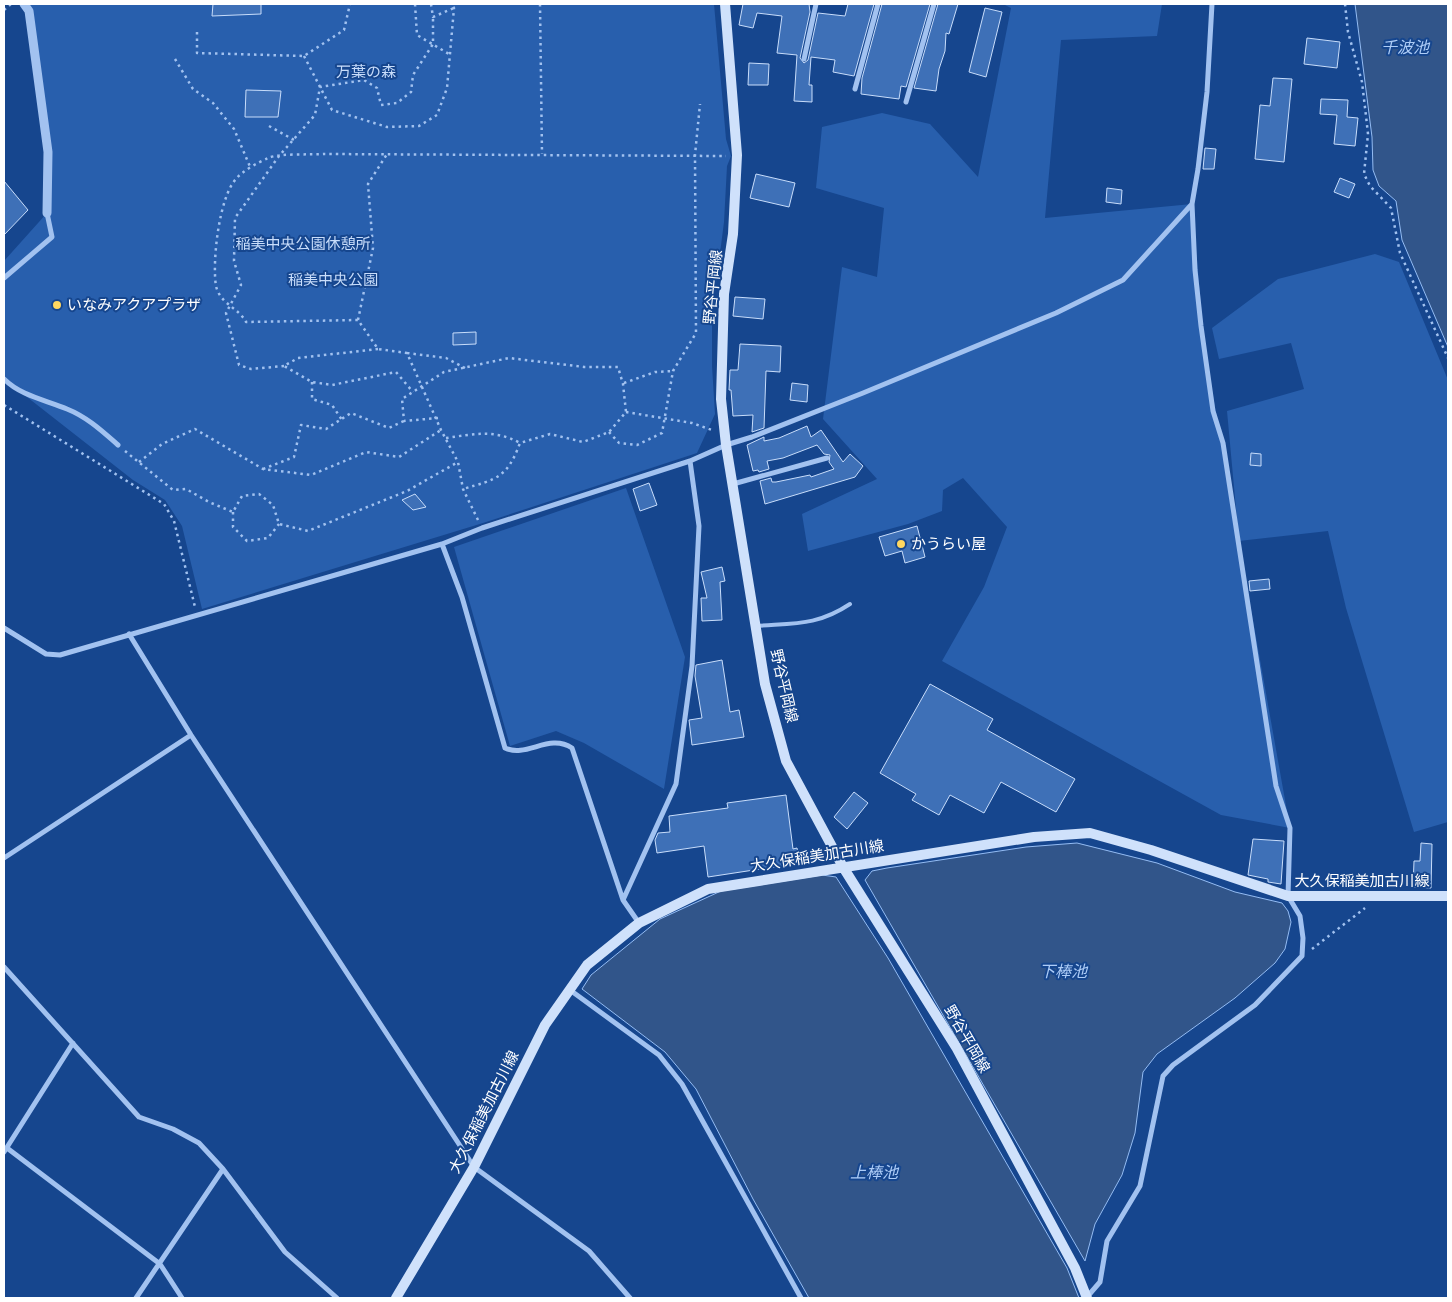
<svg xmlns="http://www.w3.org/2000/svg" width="1452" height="1302" viewBox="0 0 1452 1302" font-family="'Noto Sans','Noto Sans JP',sans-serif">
	<rect width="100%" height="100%" fill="#16468e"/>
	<!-- green -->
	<path fill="#285fad" d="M22,4H714L726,139L731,156L727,166L724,222L712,316V366L715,414L697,453L483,523L202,609L182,526L165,500L133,480L4,379V261L47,213C47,147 46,65 22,4Z
		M1003,4H1162L1157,36L1061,40L1045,218L1192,204L1205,351L1290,828L1221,815L942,661L984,587L1007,527L963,478L943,490L942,511L908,524L808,551L802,514L877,479L823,419L842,267L877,277L884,208L816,188L822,127L882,113L930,124L978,177L1011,8Z
		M1375,254L1399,262L1448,380V822L1414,832L1346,608L1328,531L1239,541L1227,411L1304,389L1291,343L1219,359L1212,328L1278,279Z
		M626,488L685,657L664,789L584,743L556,731L510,746L454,547Z"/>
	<!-- water -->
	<path fill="#31558a" stroke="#94bcf3" d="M1355,4H1448V347L1402,240L1396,201L1379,186L1373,170L1372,137Z
		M1077,843L1157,863L1235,892L1282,903L1288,911L1291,922L1285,949L1275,963L1235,998L1157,1054L1143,1072L1135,1133L1122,1175L1095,1224L1085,1261L865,880L872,871L887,868L1026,847Z
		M822,875L836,877L888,958L1067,1268L1079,1298H809L753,1199L696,1089L665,1052L582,989L591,975L660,919L721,891Z"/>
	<!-- building -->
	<path fill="#3e70b7" stroke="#c8ddfb" d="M213,4H261V14L212,16Z
		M743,4H809L810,12L800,58L804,63L808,60L818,13L845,16L848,4H874L854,76L833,72L835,60L811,57L809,85H812V102L794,101L797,55L777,53L782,16L757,13L753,28L739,25Z
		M882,4H930L906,87L901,86L899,99L861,94L862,78Z
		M938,4H958L949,34L946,33L945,51L939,69L936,91L914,88Z
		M985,8L1002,12L986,77L969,72Z
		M1307,38L1340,42L1337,68L1304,64Z
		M749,63L769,64L768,85H748Z
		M1273,78L1292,79L1284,162L1255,159L1260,105L1270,106Z
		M246,90L281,91L278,117H245Z
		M1321,99L1348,100L1347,117L1358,118L1355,146L1334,144L1337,115L1320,114Z
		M1205,148L1216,149L1214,169H1203Z
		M756,174L795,183L789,207L750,198Z
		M1340,178L1355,184L1349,198L1334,192Z
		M4,181L28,210L4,235Z
		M1107,188L1122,190L1121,204L1106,202Z
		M735,297L765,299L763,319L733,316Z
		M476,332V344L453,345V333Z
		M740,344L781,346L780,372L766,371L764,428L752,432L753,415L733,416L731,390H729L730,370H738Z
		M792,383L808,385L807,402L790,400Z
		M807,426L811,437L821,430L843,462L850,454L863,466L855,477L765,504L760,481L771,478L772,482H776L810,475L811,477L834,469L829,462L830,455L824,454L817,445L783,458L767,461L769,469L759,472L758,470L753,471L747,445L764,437V441L779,438Z
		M1251,453L1261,454V466L1250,465Z
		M649,483L657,505L640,511L633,489Z
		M415,494L426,507L413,510L402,500Z
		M917,526L925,557L905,563L902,551L885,556L879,537Z
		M722,567L725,581L720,582L722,620L702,621L701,598H707L701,572Z
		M1269,579L1270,589L1250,591L1249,581Z
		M722,660L730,712L739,710L744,737L692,745L689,720L702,718L695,676L696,665Z
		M930,684L993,719L987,730L1075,779L1056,812L1001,782L984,813L950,795L939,815L912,800L916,794L880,773Z
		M854,792L868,803L847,829L834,817Z
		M786,795L793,849L797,848L800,863L708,877L704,846L657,853L655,840L658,833L670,832L669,816L728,808L727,803Z
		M1253,839L1284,841L1281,884L1268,882V879L1248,875Z
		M1421,843L1432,844L1431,888L1413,887L1414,861H1420Z"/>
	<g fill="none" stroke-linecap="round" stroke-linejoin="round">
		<!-- path -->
		<path stroke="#a2c2f0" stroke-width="2.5" stroke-dasharray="2.5 4" stroke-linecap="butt" d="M415,4L417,35L449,54
			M431,4L433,17L454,8
			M540,4L542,154
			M1345,4L1348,32L1362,82L1366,116L1368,134L1364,174L1370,186L1391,208L1400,253L1448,358
			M4,10L11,4
			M197,32V53L304,56L344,30L350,4
			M304,56L332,110L387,127L419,126L437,115L447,88L454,8L452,4
			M175,59L193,89L213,103L234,129L251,169
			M269,126L294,140
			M358,320L373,248L368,184L387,154
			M378,349L298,358L284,366L312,382L332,385L396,372L413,392
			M407,353L446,358L465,368
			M284,366L251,369L239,365L226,313L241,285L234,261L235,218L279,156L315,115L320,87L364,80L377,88L381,105L397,103L411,92L413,75L433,44V17
			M312,382V399L332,405L342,420
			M624,383L655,372L673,371
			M4,405L164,504L174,521L195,607
			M626,412L692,423L712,430
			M438,418L404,421L402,399L444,372L509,358L584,367H618L623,384L626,412L609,432L583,442L550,434L520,443C507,478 497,479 463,489
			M609,432L619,443L637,445L662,433L673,371L696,333L695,155L700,104
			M446,438C475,434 494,429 520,443
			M125,451L173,490L186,489L209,502L233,512L242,496L259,494L273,505L279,524L308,531L407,491L458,462
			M139,462L162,444L195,429L263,469L311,475L366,452L399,457L441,430
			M263,469L294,457L301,425L326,429L351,413L389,428L404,421
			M233,512V527L247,541L268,538L279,524
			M478,520L463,489L458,462L441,430L407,353L378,349L358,320L246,322C239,308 220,304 216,286C212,262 219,197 236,179C242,171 259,162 268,158C279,153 311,155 324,154L726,156
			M1312,949L1365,908"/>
		<!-- service -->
		<path stroke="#a2c2f0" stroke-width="4" d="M756,626C794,623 817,626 850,604"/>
		<!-- minor -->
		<path stroke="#a2c2f0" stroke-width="5" d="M804,59L816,4
			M855,89L878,4
			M906,102L934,4
			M4,278L52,237L47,213
			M4,379C21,396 46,400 67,409C87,417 102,431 118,445
			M733,484L827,458
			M442,544L462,597L505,748C527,758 549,733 572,748L623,900
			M4,628L46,654L60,655L442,544L482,528L690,461L726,445L752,437L863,393L1056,313L1123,280L1192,204
			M129,634L191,735L474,1167L589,1251L630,1298
			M4,858L191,735
			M639,923L623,900L676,784L692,666L699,526L690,461
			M4,967L139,1117L173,1129L199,1143L223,1169L285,1252L337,1298
			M570,990L659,1055L682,1084L801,1298
			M7,1148L160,1264L182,1298
			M4,1152L73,1043
			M1087,1297L1100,1282L1107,1241L1140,1186L1163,1076L1173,1065L1255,1005L1302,956L1303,938L1300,916L1288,896L1290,828L1276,786L1223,443L1213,411L1201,326L1195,270L1192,204L1198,169L1207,92L1212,4
			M136,1298L223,1169"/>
		<!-- tertiary -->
		<path stroke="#a2c2f0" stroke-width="9" d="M24,4L29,11L48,152L47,213"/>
		<!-- secondary -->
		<path stroke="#cfe1fb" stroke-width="10" d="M725,4L737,155L733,234L724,294L721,399L726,445L765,684L786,761L843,867L956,1047L1075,1268L1087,1298
			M396,1298L474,1167L545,1025L587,965L639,923L708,889L1034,837L1090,833L1151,850L1288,896H1448"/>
	</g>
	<!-- markers -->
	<g fill="#ffd760" stroke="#16468e" stroke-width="2">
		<circle cx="57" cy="305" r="5"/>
		<circle cx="901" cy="544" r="5"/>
	</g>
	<g text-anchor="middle" stroke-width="4" stroke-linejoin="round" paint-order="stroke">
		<!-- park labels -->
		<g font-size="15" fill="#c8ddfb" stroke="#16468e">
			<text x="366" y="77">万葉の森</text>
			<text x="303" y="249">稲美中央公園休憩所</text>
			<text x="333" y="285">稲美中央公園</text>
		</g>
		<!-- street labels -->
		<g font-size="15" fill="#fff" stroke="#16468e">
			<text transform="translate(713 287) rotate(-84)" y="5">野谷平岡線</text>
			<text transform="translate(784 686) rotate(77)" y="5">野谷平岡線</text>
			<text transform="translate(817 856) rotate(-9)" y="5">大久保稲美加古川線</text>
			<text x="1362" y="886">大久保稲美加古川線</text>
			<text transform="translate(967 1039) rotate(60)" y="5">野谷平岡線</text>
			<text transform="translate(484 1112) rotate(-63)" y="5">大久保稲美加古川線</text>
		</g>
		<!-- poi labels -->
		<g font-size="15" fill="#fff" stroke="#16468e" text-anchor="start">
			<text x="67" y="310">いなみアクアプラザ</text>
			<text x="911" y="549">かうらい屋</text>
		</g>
		<!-- water labels -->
		<g font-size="16" font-style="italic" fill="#adccf7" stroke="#16468e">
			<text x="1405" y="53">千波池</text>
			<text x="1063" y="977">下棒池</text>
			<text x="874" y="1178">上棒池</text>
		</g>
	</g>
	<!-- border -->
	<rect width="1452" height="1302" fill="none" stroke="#ffffff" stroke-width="10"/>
</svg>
